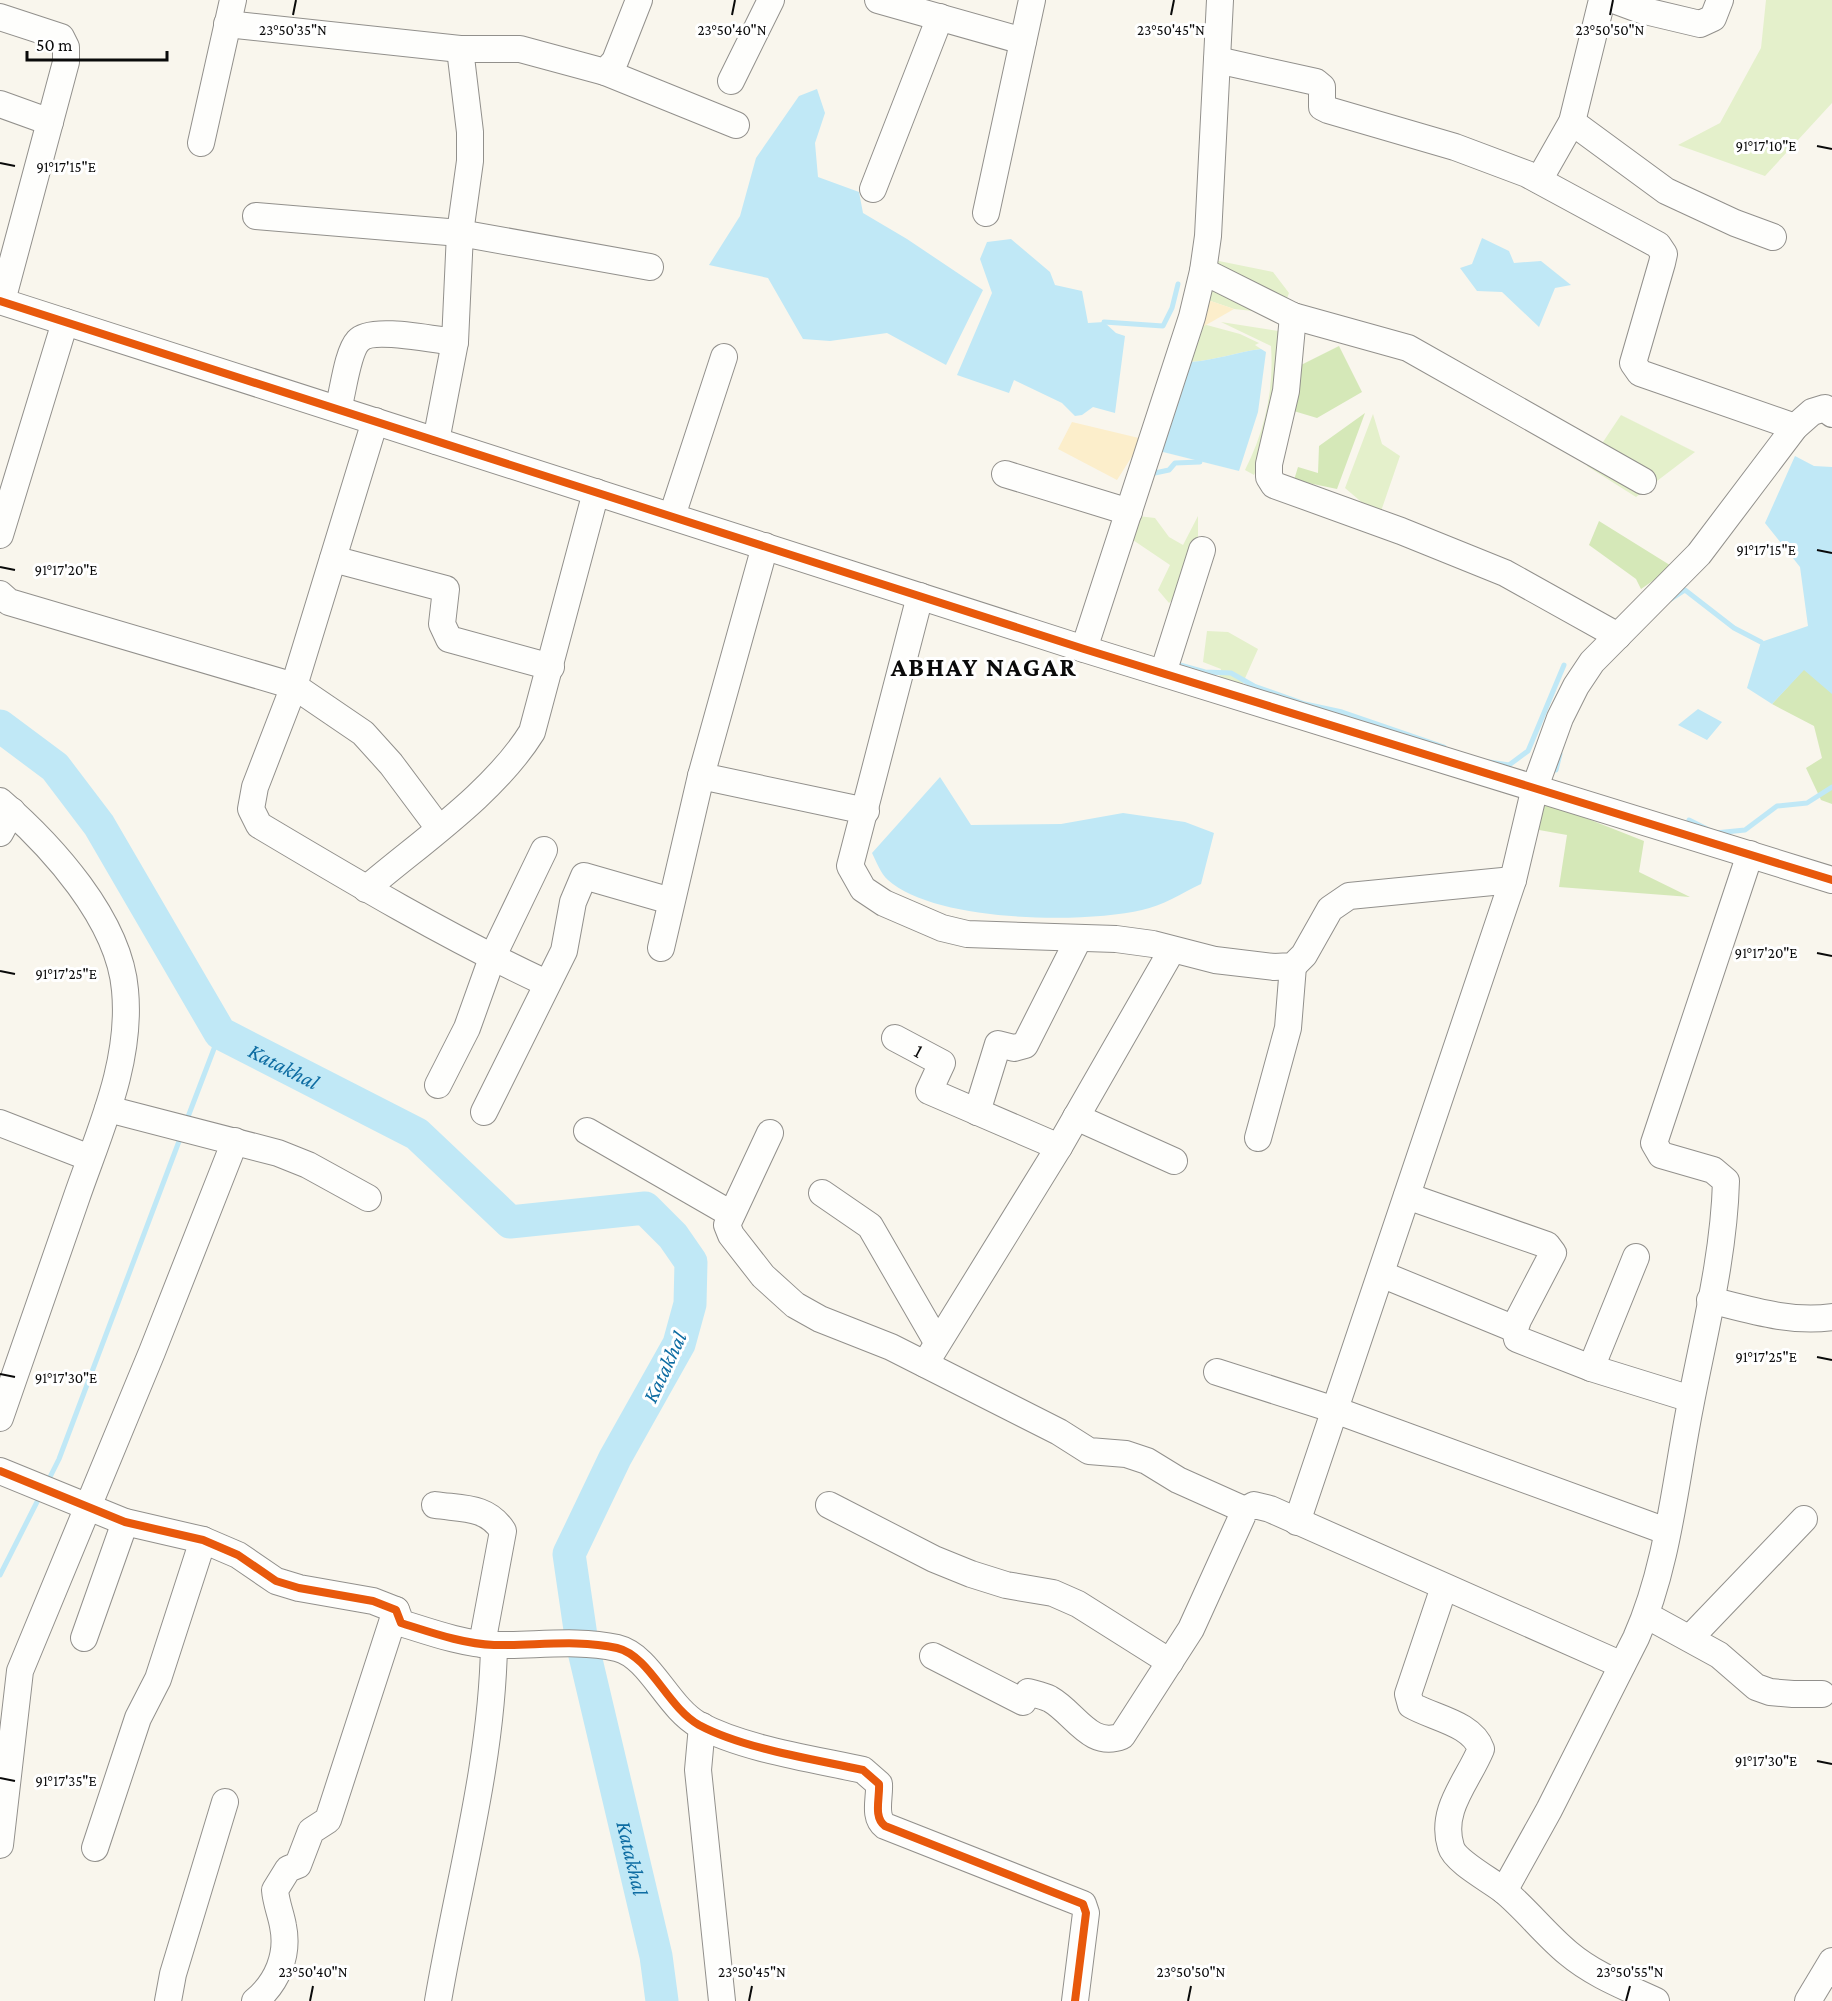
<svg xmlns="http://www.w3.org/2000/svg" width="1832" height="2001" viewBox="0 0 1832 2001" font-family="'Crimson Pro',serif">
	<rect width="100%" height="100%" fill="#f9f6ed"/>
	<!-- green -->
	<path fill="#e4f0cb" d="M1766,0H1832V103L1765,176L1678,145L1720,123L1761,48Z
		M1214,260L1273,272L1289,293L1281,314L1234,309L1202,298Z
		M1221,322L1285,332L1269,444L1254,475L1245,470C1265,430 1274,391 1271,346Z
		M1203,324L1240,334L1259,343L1255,345L1261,349C1237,352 1216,360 1191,362Z
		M1373,414L1382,444L1400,456L1379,517L1345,488Z
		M1621,415L1695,452L1636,497L1587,466Z
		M1138,516L1155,518L1169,537L1183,545L1198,516V547L1187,586L1169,603L1158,590L1170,565L1130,538Z
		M1207,631L1228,632L1258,649L1242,685L1219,679L1221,669L1203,662Z"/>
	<!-- forest -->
	<path fill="#d5e8b8" d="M1339,346L1362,392L1317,418L1287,409L1293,369Z
		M1365,413L1337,489L1294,480L1298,467L1318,473L1319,446Z
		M1599,521L1673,567L1641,589L1636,579L1589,545Z
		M1804,669L1832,693V804L1821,800L1806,768L1822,758L1814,726L1772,704Z
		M1545,802L1644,841L1639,872L1690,897L1559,887L1567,835L1528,828Z"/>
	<!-- sand -->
	<path fill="#fceecb" d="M1202,298L1234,309L1192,333Z
		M1072,422L1143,439L1117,480L1058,449Z"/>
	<!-- water -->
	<path fill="#c0e8f6" d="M817,89L825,113L815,143L818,177L859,192L863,213L907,239L983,290L946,365L887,333L830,341L803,339L768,278L709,265L740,216L756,158L799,96Z
		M1482,238L1509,251L1514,263L1541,261L1571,285L1555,288L1539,327L1502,292L1477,291L1460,268L1472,264Z
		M1011,239L1050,272L1055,285L1082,291L1088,323L1104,322L1116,333L1125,336L1115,413L1093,407L1082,415L1075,416L1062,403L1014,380L1009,393L957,375L992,293L980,259L987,242Z
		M1261,349L1266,352L1258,412L1239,471L1159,451L1191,362C1216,360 1237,352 1261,349Z
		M1795,456L1814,466L1832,467V694L1804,670L1772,704L1747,688L1761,642L1808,626L1800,567L1765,523Z
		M1698,709L1722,722L1707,740L1678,725Z
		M940,777L971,825L1061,824L1123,813L1185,822L1214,833L1201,884C1182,893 1162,906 1142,910C1083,924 934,922 888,880C881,874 876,861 872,853Z"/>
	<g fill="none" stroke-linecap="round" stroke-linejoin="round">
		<!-- stream -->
		<path stroke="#c0e8f6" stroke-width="5" d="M1104,322L1163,326L1172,308L1178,284
			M1150,474L1169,470L1175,463L1200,462
			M1671,599L1685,590L1734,628L1761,642
			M1180,665L1205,672L1231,673L1254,686L1305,704L1342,712L1444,747
			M1489,762L1509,765L1528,751L1564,665
			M1556,770L1560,754
			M1689,820L1715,833L1745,830L1777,806L1807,803L1832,787
			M186,1122L220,1033
			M47,1483L59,1459L181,1136
			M0,1575L40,1496"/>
		<!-- river -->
		<path stroke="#c0e8f6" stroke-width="33" id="s1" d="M0,726L55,767L99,825L220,1033L417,1134L510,1222L645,1208L673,1236L691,1262L690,1304L679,1344L615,1458L569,1554L582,1643L656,1956L662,2001"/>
		<!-- minor casing -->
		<g stroke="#92908c" stroke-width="28">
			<g id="minor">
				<path d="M878,0L1023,41"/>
				<path d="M1614,0L1641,10L1700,24L1713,18L1720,0"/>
				<path d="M0,17L61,37L66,47V62L2,301"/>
				<path d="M227,24L460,49H520L605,72L615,61L639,0"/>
				<path d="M1217,60L1316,82L1322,87V107L1328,110L1455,147L1527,174L1658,245L1664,254L1662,263L1633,363L1640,373L1795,427"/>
				<path d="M605,72L736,125"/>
				<path d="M731,81L771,0"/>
				<path d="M0,104L50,122"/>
				<path d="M1572,122L1666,191L1735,223L1773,237"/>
				<path d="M201,143L233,0"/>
				<path d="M1539,180L1572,122L1602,0"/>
				<path d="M873,189L940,17"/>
				<path d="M986,213L1032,0"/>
				<path d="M256,216L460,233L650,267"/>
				<path d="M1203,271L1293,316L1408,348L1643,481"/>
				<path d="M0,301L1084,649L1832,880"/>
				<path d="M1293,316L1286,391L1269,464V477L1274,485L1401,531L1505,573L1618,636"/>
				<path d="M338,409C343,393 347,353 358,341C371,326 435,340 455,342"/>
				<path d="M375,421L294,686L255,787L251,809L259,825C353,881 447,937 546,983"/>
				<path d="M436,441L455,342L460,233L470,161V132L460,49"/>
				<path d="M1005,474L1129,512"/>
				<path d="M672,516L724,357"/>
				<path d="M0,535L65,322"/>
				<path d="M765,546L701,776L866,811"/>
				<path d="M333,559L446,589L442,624L449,639L551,667"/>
				<path d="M0,594L9,602L294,686L363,733L391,764L438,827"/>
				<path d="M920,596L850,866L863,889L884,903L942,928L967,934L1116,939L1153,944L1215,960L1274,967L1293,966L1304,955L1330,909L1349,896L1513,880"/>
				<path d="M1084,649L1192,317L1203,271L1208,236L1220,0"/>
				<path d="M1163,673L1202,550"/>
				<path d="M0,801C51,845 119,919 125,990C132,1063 99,1132 76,1199C50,1272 25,1345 0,1418"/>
				<path d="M0,833L12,811"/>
				<path d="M366,889C421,842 494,793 532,732L596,492"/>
				<path d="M661,948L701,776"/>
				<path id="s2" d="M895,1038L942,1063L929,1091L1059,1147"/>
				<path d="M438,1085L467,1028L492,958L544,850"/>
				<path d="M108,1109L278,1153L308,1165L368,1198"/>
				<path d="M484,1112L564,951L573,902L584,876L671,901"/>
				<path d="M977,1112L998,1044L1014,1048L1025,1045L1079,938"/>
				<path d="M1076,1117L1174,1161"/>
				<path d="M0,1123L90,1158"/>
				<path d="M587,1131L731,1214"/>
				<path d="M770,1133L727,1225L731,1235L763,1276L795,1305L820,1319L891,1347L1059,1432L1089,1451L1126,1454L1147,1461L1178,1480L1245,1510"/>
				<path d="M1258,1138L1288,1028L1293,966"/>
				<path d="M822,1193L870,1226L937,1342"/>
				<path d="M1407,1196L1547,1245L1553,1253L1518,1320L1515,1329L1517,1339L1591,1368L1691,1399"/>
				<path d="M1381,1274L1515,1329"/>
				<path d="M1710,1300C1750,1310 1791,1323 1832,1317"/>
				<path d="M925,1364L1059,1147L1172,950"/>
				<path d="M1591,1368L1636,1257"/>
				<path d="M1217,1372L1335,1410L1666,1531"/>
				<path d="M0,1471L125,1522L203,1540L238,1555L276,1581L299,1588L373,1601L396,1610L401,1623C430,1632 463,1644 494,1645C534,1646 577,1639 617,1648C650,1656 667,1707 699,1725C744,1749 813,1759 863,1770L879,1784C880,1798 873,1817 885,1826L1083,1904L1086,1913L1075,2001"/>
				<path d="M435,1505C463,1509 487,1506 503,1531L482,1644"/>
				<path d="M829,1505L934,1559L971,1574L1006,1585L1053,1593L1078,1604L1170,1662"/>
				<path d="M1297,1522L1513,880L1535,787L1560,718L1576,686L1592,662L1699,554L1795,427L1812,412L1825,408L1832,414"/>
				<path d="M1444,1587L1408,1694L1411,1705C1433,1718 1472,1723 1481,1749C1468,1781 1439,1810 1451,1847C1455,1861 1490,1880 1503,1890C1526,1909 1545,1934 1568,1953C1594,1975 1626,1987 1656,2001"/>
				<path d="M1646,1615L1719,1655L1756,1687L1770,1692L1793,1694H1822"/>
				<path d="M84,1638L125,1522"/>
				<path d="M1690,1638L1804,1519"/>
				<path d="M933,1656L1023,1702L1028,1692C1035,1694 1044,1696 1050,1699C1075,1713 1090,1749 1122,1736L1191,1629L1245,1510L1254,1505L1270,1509L1622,1665"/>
				<path d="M702,1726L698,1770L722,2001"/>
				<path d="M0,1845L20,1671L152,1352L235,1141"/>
				<path d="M95,1848L138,1718L158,1679L203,1540"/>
				<path d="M1504,1891L1549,1810L1636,1638C1668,1566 1675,1483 1690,1407C1704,1333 1724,1257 1726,1181L1713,1170L1661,1155L1654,1143L1750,854"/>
				<path d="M168,2001L173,1974L225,1802"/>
				<path d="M255,2001C277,1983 289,1955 283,1926C281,1914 276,1903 275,1890L288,1869L298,1865L311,1831L328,1820L396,1610"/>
				<path d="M438,2001C458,1883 492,1765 494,1645"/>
				<path d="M1808,2001L1832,1961"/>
			</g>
		</g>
		<!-- minor -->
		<use href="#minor" stroke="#fefefc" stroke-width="26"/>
		<!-- cycleway casing -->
		<g stroke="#fff" stroke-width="11">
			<path id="cycleway" d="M0,301L1084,649L1832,880
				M0,1471L125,1522L203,1540L238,1555L276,1581L299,1588L373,1601L396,1610L401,1623C430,1632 463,1644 494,1645C534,1646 577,1639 617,1648C650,1656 667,1707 699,1725C744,1749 813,1759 863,1770L879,1784C880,1798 873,1817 885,1826L1083,1904L1086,1913L1075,2001"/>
		</g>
		<!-- cycleway -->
		<use href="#cycleway" stroke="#e8590c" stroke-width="8"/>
	</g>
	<!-- ticks -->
	<path fill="none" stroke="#0a0a0a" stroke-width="2" d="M293,15L296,0M732,15L735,0M1171,15L1174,0M1610,15L1613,0M1817,146L1832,149M0,163L15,166M1817,550L1832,553M0,567L15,570M1817,953L1832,956M0,971L15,974M1817,1357L1832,1360M0,1374L15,1377M1817,1761L1832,1764M0,1778L15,1781M310,2001L313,1986M749,2001L752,1986M1188,2001L1191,1986M1626,2001L1630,1986"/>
	<g text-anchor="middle" stroke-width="6" stroke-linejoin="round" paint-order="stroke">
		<!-- street labels -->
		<g font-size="21" fill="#0a0a0a" stroke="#fff">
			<text dy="7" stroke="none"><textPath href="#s2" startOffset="27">1</textPath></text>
		</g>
		<!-- water labels -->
		<g font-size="22" font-style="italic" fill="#0d6ca2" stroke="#fff">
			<text dy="8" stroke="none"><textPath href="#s1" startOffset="454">Katakhal</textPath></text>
			<text transform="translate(664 1367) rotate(-65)" y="8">Katakhal</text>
			<text dy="8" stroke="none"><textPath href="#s1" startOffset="1570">Katakhal</textPath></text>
		</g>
		<!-- district labels -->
		<g font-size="27" font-weight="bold" letter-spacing="1.5" fill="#0a0a0a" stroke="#fff">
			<text x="984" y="676">ABHAY NAGAR</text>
		</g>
	</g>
	<g font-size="15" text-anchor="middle" fill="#0a0a0a" stroke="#fff" stroke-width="6" stroke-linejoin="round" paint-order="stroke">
		<text x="293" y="35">23°50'35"N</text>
		<text x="732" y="35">23°50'40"N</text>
		<text x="1171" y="35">23°50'45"N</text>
		<text x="1610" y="35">23°50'50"N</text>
		<text x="1766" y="151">91°17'10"E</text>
		<text x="66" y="172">91°17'15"E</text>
		<text x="1766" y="555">91°17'15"E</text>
		<text x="66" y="575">91°17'20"E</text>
		<text x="1766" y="958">91°17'20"E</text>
		<text x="66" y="979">91°17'25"E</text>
		<text x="1766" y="1362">91°17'25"E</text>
		<text x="66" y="1383">91°17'30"E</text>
		<text x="1766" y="1766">91°17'30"E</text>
		<text x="66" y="1786">91°17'35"E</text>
		<text x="313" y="1977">23°50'40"N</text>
		<text x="752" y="1977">23°50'45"N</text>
		<text x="1191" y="1977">23°50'50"N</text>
		<text x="1630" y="1977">23°50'55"N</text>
	</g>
	<!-- scale -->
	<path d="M27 51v9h140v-9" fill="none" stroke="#0a0a0a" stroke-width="3"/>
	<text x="36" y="51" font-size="18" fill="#0a0a0a" stroke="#ffffff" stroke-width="4.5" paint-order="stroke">50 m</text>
</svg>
